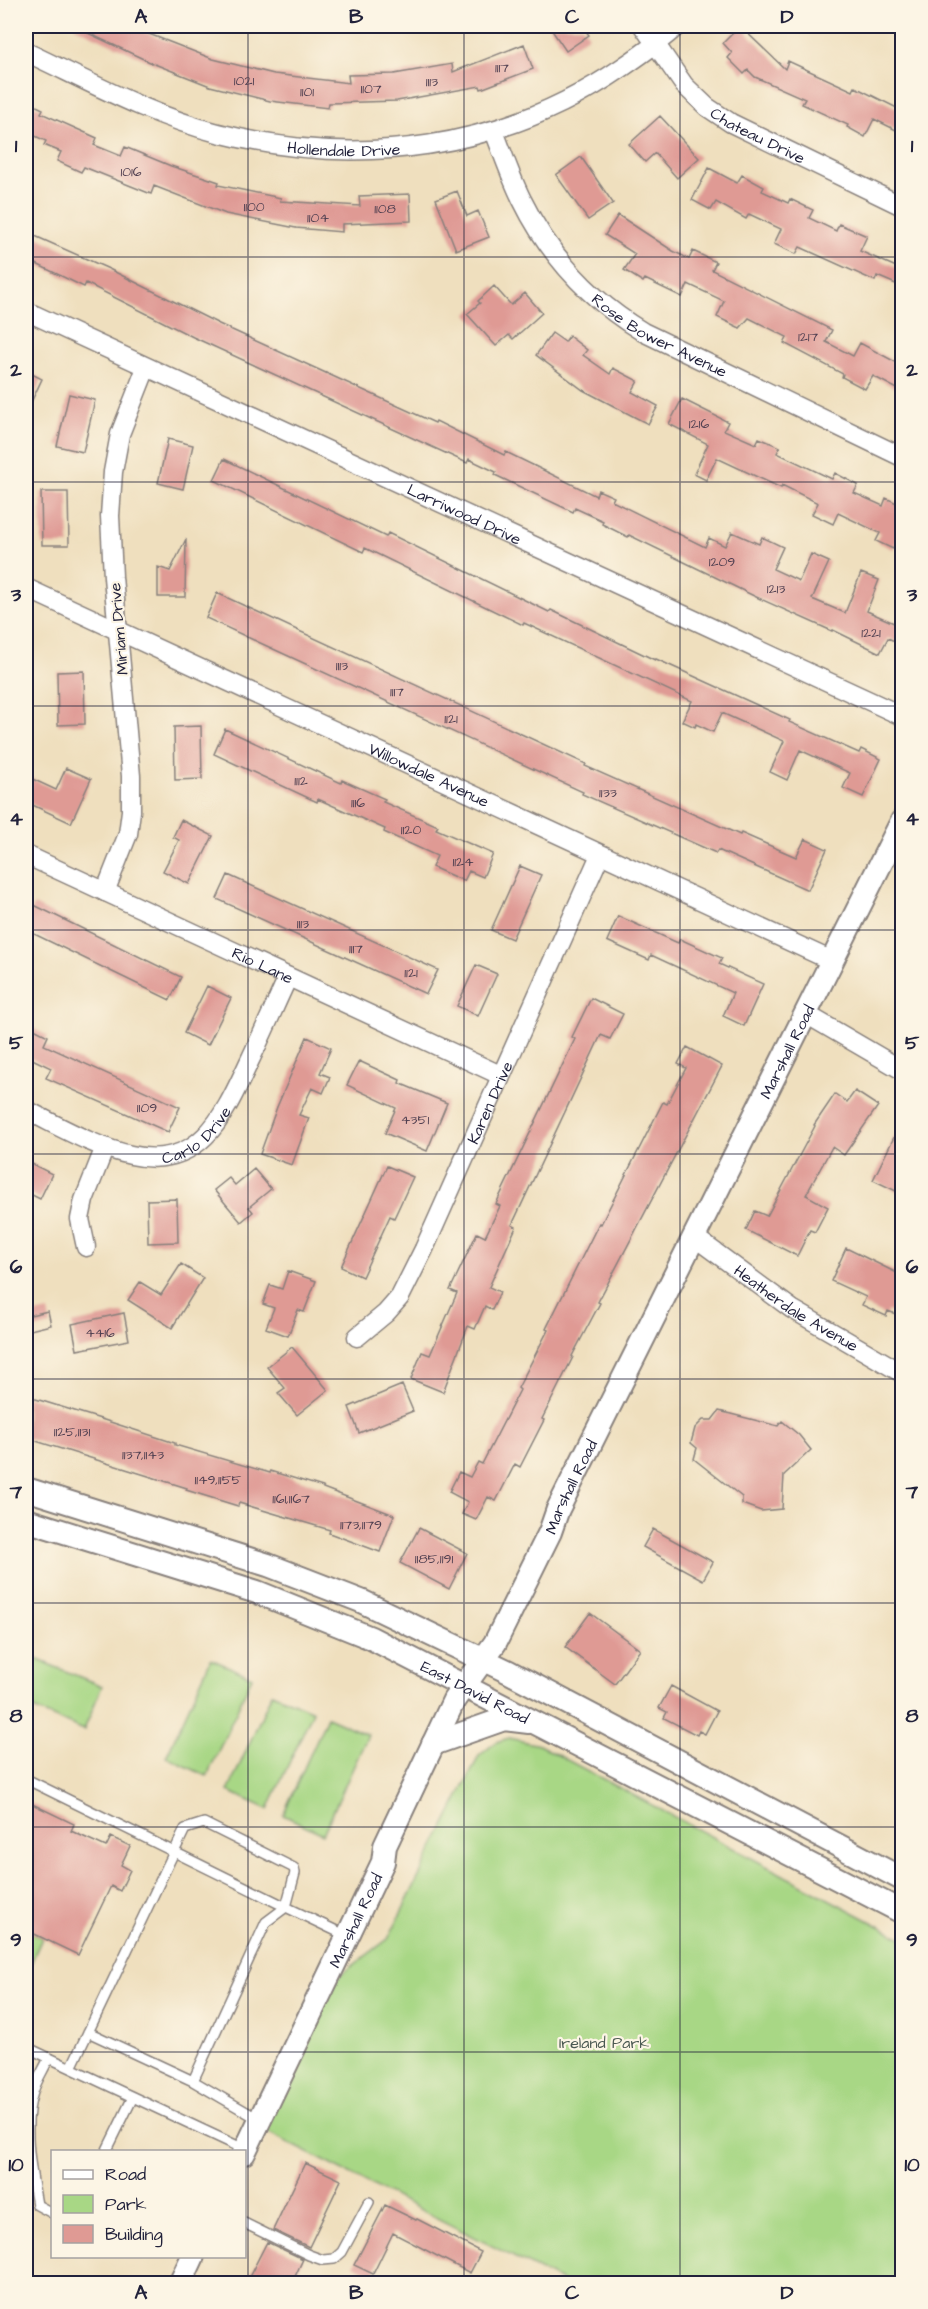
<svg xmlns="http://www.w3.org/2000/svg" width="928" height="2309" viewBox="0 0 928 2309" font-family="'Architects Daughter',sans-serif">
	<rect width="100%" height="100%" fill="#fcf5e5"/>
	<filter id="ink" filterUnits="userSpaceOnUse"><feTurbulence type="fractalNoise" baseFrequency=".0167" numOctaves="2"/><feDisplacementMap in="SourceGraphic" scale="12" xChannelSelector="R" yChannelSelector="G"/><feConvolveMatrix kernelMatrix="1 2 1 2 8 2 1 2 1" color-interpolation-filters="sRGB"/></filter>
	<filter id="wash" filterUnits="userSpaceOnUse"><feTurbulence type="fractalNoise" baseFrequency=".008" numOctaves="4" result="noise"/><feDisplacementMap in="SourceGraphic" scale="24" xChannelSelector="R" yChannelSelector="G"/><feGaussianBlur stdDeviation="1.35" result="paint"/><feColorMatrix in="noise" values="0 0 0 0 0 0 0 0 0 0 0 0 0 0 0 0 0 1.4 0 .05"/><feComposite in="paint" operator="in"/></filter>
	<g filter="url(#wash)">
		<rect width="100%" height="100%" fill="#efdfbe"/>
		<!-- green -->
		<path fill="#a8d785" stroke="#657c60" stroke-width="1.5" d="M26,1655L102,1686L84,1730L26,1706Z
			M211,1659L252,1677L207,1776L166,1757Z
			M272,1693L313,1711L268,1809L228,1791Z
			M327,1717L368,1735L323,1834L283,1815Z
			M509,1738L539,1745L902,1938V2283H565L257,2127L322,1989L388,1939L479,1756L496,1742Z
			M26,1930L42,1938L26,1974Z"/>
		<g id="blocks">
			<!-- building -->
			<path fill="#df9a94" d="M73,26H136L145,30L144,32L213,59L274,74L349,83L348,75L394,74L452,64L453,72L524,44L533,69L481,89L480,86L397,101L329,103L328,108L270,101L210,86L152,63Z
				M549,26H582L589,35L566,51Z
				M740,26L785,69L788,61L853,91L855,87L903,111V118L896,130L874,119L865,137L847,127L848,125L802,104L805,99L755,77L748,70L744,74L728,58L732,53L723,43Z
				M26,101L43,109L41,113L97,138L94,145L121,156L125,147L171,166L219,182L218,185L281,198L280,201L360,206L359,196L410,194L411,221L342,224V232L296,228L226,214L154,186L151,194L84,167L81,172L57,161L61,152L44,145L46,141L31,134L26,146Z
				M660,116L699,158L677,178L655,153L645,162L629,144Z
				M581,157L613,203L588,220L556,175Z
				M709,168L737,183L742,175L764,187L762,191L788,203L790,199L813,210L809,218L836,231L839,224L867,236L860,251L903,270V287L877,276L875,281L800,247L796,254L774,244L781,229L749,214L746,219L716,202L711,210L692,200Z
				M457,191L467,216L478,211L489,237L456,250L436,199Z
				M618,215L673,251L689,259L693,251L716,262L712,270L832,330L826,342L853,356L860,343L903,366V392L873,376L865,389L842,377L843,374L784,343L787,337L749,318L740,328L717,317L724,301L688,284L682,297L645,279L643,282L624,270L635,254L605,235Z
				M26,232L109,269L219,324L435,423L436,421L504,455L506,452L596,496L598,490L614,497L612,501L705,547L709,538L725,546L732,532L759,544L762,537L783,547L773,569L799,581L811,554L829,562L812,599L845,613L861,573L879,580L867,611L903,627V645L888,638L880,653L833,630L832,631L754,596L629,535L628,537L602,524L603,521L575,508L573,512L495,475L496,472L469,459L467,463L193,337L86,283L84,287L26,259Z
				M494,286L511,305L525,293L542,313L513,339L509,335L496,346L467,314L480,303L478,301Z
				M552,333L565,342L569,336L587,350L583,355L610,374L613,368L638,381L632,392L658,406L648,424L583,390L536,355Z
				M26,371L42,379L26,413Z
				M69,394L95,400L83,452L57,446Z
				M682,399L728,422L724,430L756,444L759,438L780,447L777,453L832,479L835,473L858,485L854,493L883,506L886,498L903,506V545L896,542L893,549L876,541L880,533L838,513L833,524L812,514L818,503L782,485L781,488L717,458L706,480L694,474L708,444L669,424Z
				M168,439L193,445L183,489L158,483Z
				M224,459L386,537L388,533L549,612L551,610L655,660L656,659L790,720L789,722L859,753L861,749L881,759L863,797L843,788L850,773L800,750L787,780L770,772L784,741L722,713L713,732L696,724L695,727L682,721L692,701L524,623L523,625L365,548L363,552L214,480Z
				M41,492H68L69,545H42Z
				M186,539L185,597H158V567L170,571Z
				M217,593L586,764L585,766L740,835L741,833L796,857L805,839L827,849L808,890L718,850L716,853L582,794L583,792L206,618Z
				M84,671L85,724L58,725L57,672Z
				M201,726L202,779L175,780L174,727Z
				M225,729L341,783L342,780L385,799L383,802L438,826L436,829L493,854L483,877L469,871L464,881L432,867L437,856L384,832L385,829L318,799L317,802L214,754Z
				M66,768L91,779L71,823L26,802V776L56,790Z
				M181,820L213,836L189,884L163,871L179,840L173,837Z
				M520,866L541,875L512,939L491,930Z
				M228,875L438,970L426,994L217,899Z
				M34,905L181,977L170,1000L26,930V923Z
				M618,916L678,943L680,939L722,958L719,964L763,984L744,1026L723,1016L733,993L651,955L649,960L607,941Z
				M476,965L497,974L478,1016L457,1006Z
				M207,986L231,998L208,1045L184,1033Z
				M591,998L623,1014L610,1039L601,1035L512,1225L516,1227L489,1287L500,1292L492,1310L485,1306L475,1329L468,1326L443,1392L411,1379L422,1352L430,1355L457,1293L450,1290L477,1233L485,1237L500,1206L496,1204L575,1039L572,1037Z
				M26,1025L48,1036L44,1045L180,1107L168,1132L46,1078L51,1068L26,1056Z
				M307,1037L331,1048L320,1073L330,1077L323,1093L312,1088L299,1115L309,1118L292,1165L260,1154L277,1107Z
				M687,1047L722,1066L598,1302L600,1303L572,1356L573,1357L542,1419L544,1420L520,1467L515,1464L496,1501L488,1497L476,1520L462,1514L468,1502L449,1492L459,1472L470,1477L478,1462L482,1464L520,1390L518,1388L548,1330L546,1329L599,1223L601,1224L663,1102L667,1104L686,1068L678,1064Z
				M359,1061L400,1080L399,1083L447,1103L427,1151L385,1133L396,1108L347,1085Z
				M855,1091L878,1106L844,1155L832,1147L806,1195L828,1207L815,1232L810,1230L797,1256L746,1230L755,1211L767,1216L815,1126L814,1125L835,1094L847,1102Z
				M903,1119V1182L898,1192L873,1180Z
				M26,1161L52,1174L40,1199L26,1192Z
				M387,1166L413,1177L394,1218L390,1216L362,1277L341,1267Z
				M254,1169L271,1189L249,1207L253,1212L241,1222L214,1190L229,1178L235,1185Z
				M177,1199L178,1242L148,1243L147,1200Z
				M846,1248L903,1276V1317L888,1311L886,1316L862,1305L866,1297L831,1281Z
				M181,1264L203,1278L172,1328L128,1300L140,1282L161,1295Z
				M288,1271L316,1281L304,1312L298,1310L288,1336L266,1328L274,1308L263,1304L270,1285L282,1289Z
				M48,1311L51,1325L26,1331V1316Z
				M124,1313L129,1340L77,1350L72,1324Z
				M292,1347L328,1390L297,1415L278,1393L285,1388L267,1367Z
				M402,1385L413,1411L359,1433L349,1407Z
				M26,1396L104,1420L175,1443V1445L270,1473V1471L323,1487V1488L394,1515L380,1552L329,1533L330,1530L239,1503L238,1506L186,1490L187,1488L26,1438Z
				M719,1411L778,1426L782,1421L799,1435L811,1450L784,1475L782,1509L761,1511L742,1504V1497L694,1459L697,1448L691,1443L695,1428L703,1420H712Z
				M419,1528L467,1553L449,1589L400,1563Z
				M653,1529L713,1562L703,1580L643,1547Z
				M590,1613L640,1650L615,1684L565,1647Z
				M671,1686L717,1711L705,1734L699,1731L697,1735L664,1718L667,1712L659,1708Z
				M26,1801L74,1824L71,1831L106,1847L111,1837L130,1846L121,1865L130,1870L120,1891L111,1886L78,1955L26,1930Z
				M305,2163L341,2180L309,2247L273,2230Z
				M385,2205L416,2220L417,2219L481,2252L470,2273L393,2233L373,2274L354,2265Z
				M267,2242L303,2259L292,2283H246Z"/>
		</g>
	</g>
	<g filter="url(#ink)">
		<use href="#blocks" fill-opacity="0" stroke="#88807c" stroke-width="1.5"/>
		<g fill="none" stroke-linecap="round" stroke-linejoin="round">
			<!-- service casing -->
			<g stroke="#88807c" stroke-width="12">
				<path id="service" d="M893,26L891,28L902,34
					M26,1779L286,1907L266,1922L193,2081
					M88,2032L193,2081L260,2120
					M26,2047L246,2150
					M49,2058C44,2069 36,2081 33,2092C22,2125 31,2171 37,2205L52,2213
					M71,2068L185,1829L204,1823L294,1868L295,1873L286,1907L347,1936
					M106,2152L133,2097
					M244,2223L309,2255L323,2260L334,2259L342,2252L369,2202"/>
			</g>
			<!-- minor casing -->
			<g stroke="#88807c" stroke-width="21">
				<g id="minor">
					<path id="s1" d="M643,26L684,85L707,107L731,123L902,206"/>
					<path id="s2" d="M26,52C88,81 151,116 218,133C359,169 503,150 623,67C642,54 661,41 677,26"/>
					<path id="s3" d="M494,131C503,154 511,178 522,200C549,255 590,300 643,332L902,457"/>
					<path id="s4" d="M26,311L902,716"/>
					<path id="s5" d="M26,588L832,961"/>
					<path id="s6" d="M26,855L500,1075"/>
					<path d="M105,892L128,834L131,811V776L113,577L110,516L113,472L120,434L146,368"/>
					<path d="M806,1014L902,1070"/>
					<path id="s7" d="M26,1110C59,1126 94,1147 131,1155C202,1171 225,1113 250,1060C263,1033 275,1005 288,977"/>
					<path id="s8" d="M693,1236L792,1309L902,1373"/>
					<path d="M86,1247L80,1219L84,1200L105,1147"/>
					<path id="s9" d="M357,1337L386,1313L400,1297L424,1249L600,855"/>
				</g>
			</g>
			<!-- tertiary casing -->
			<g stroke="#88807c" stroke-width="26">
				<g id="tertiary">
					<path d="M26,1489L268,1565L361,1601L509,1672L902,1879"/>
					<path id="s10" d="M26,1520L257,1592L371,1638L902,1912"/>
					<path d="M433,1744L504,1719L529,1722"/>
					<path id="s11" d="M244,2153L383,1862L385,1846L454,1700L495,1643L550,1532L558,1509L902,821"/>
					<path d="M180,2284L193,2256"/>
				</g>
			</g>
			<!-- service -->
			<use href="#service" stroke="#fff" stroke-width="9"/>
			<!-- minor -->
			<use href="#minor" stroke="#fff" stroke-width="18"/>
			<!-- tertiary -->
			<use href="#tertiary" stroke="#fff" stroke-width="22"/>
		</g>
	</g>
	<!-- grid -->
	<path fill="none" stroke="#22223b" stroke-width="1.5" stroke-opacity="0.55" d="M248,26V2284M464,26V2284M680,26V2284M26,257H902M26,482H902M26,706H902M26,930H902M26,1154H902M26,1379H902M26,1603H902M26,1827H902M26,2052H902"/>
	<g text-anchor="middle" stroke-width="4.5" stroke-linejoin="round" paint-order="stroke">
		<!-- number labels -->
		<g font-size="14" fill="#514051">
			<text x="502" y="72">1117</text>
			<text x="244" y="85">1021</text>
			<text x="432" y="86">1113</text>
			<text x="371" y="93">1107</text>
			<text x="307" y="96">1101</text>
			<text x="131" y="176">1016</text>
			<text x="254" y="211">1100</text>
			<text x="385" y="213">1108</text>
			<text x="318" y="222">1104</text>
			<text x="808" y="341">1217</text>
			<text x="699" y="428">1216</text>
			<text x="722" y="566">1209</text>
			<text x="776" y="593">1213</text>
			<text x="871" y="637">1221</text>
			<text x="342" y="670">1113</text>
			<text x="397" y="696">1117</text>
			<text x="451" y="723">1121</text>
			<text x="301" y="785">1112</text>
			<text x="608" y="797">1133</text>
			<text x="358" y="807">1116</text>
			<text x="411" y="834">1120</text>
			<text x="463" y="866">1124</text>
			<text x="303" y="928">1113</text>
			<text x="356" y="953">1117</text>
			<text x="411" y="977">1121</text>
			<text x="147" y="1112">1109</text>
			<text x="415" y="1124">4351</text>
			<text x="100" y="1337">4416</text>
			<text x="72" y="1436">1125,1131</text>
			<text x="143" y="1459">1137,1143</text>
			<text x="218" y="1484">1149,1155</text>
			<text x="291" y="1503">1161,1167</text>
			<text x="361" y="1529">1173,1179</text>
			<text x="434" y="1563">1185,1191</text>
		</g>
		<!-- street labels -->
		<g font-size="16" fill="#22223b" stroke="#fcf5e5">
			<text dy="6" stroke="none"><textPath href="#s1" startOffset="162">Chateau Drive</textPath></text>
			<text dy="6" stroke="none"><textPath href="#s2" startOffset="336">Hollendale Drive</textPath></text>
			<text dy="6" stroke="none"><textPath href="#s3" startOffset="272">Rose Bower Avenue</textPath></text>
			<text dy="6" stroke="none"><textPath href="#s4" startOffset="483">Larriwood Drive</textPath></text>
			<text transform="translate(118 629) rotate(-95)" y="6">Miriam Drive</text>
			<text dy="6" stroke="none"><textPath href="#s5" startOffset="444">Willowdale Avenue</textPath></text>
			<text dy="6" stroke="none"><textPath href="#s6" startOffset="261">Rio Lane</textPath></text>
			<text dy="6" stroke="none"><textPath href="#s11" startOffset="1230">Marshall Road</textPath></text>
			<text dy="6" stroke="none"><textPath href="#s9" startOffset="273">Karen Drive</textPath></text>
			<text dy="6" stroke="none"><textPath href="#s7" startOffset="188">Carlo Drive</textPath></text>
			<text dy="6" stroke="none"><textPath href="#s8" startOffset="126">Heatherdale Avenue</textPath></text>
			<text dy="6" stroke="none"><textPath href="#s11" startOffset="744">Marshall Road</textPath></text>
			<text dy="6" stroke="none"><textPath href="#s10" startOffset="482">East David Road</textPath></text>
			<text dy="6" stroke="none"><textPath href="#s11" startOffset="258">Marshall Road</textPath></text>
		</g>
		<!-- park labels -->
		<g font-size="16" fill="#4a5851" stroke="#fcf5e5">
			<text x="604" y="2048">Ireland Park</text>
		</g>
	</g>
	<!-- margin -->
	<rect width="928" height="2309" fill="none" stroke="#fcf5e5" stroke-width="66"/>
	<!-- legend -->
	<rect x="51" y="2150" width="195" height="108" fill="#fcf5e5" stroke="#a5a1a1" stroke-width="1.5"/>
	<rect x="63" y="2170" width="30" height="9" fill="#ffffff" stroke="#a5a1a1" stroke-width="1.5"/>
	<text x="105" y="2180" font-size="18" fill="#22223b">Road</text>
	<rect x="63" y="2195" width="30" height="18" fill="#a8d785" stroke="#a5a1a1" stroke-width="1.5"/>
	<text x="105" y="2210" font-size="18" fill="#22223b">Park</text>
	<rect x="63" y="2225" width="30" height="18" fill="#df9a94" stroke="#a5a1a1" stroke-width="1.5"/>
	<text x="105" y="2240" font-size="18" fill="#22223b">Building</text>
	<rect x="33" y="33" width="862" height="2243" fill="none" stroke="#22223b" stroke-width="2"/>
	<g font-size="20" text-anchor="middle" font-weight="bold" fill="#22223b">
		<text x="141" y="23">A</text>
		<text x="356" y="23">B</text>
		<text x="572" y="23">C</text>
		<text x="787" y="23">D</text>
		<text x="16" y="152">1</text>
		<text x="912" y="152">1</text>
		<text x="16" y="376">2</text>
		<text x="912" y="376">2</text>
		<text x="16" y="601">3</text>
		<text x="912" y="601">3</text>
		<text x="16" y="825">4</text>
		<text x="912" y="825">4</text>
		<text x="16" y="1049">5</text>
		<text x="912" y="1049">5</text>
		<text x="16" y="1273">6</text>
		<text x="912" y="1273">6</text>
		<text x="16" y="1498">7</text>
		<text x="912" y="1498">7</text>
		<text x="16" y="1722">8</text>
		<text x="912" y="1722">8</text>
		<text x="16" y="1946">9</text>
		<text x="912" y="1946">9</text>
		<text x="16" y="2171">10</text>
		<text x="912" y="2171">10</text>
		<text x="141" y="2299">A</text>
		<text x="356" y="2299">B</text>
		<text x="572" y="2299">C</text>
		<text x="787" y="2299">D</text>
	</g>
</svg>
